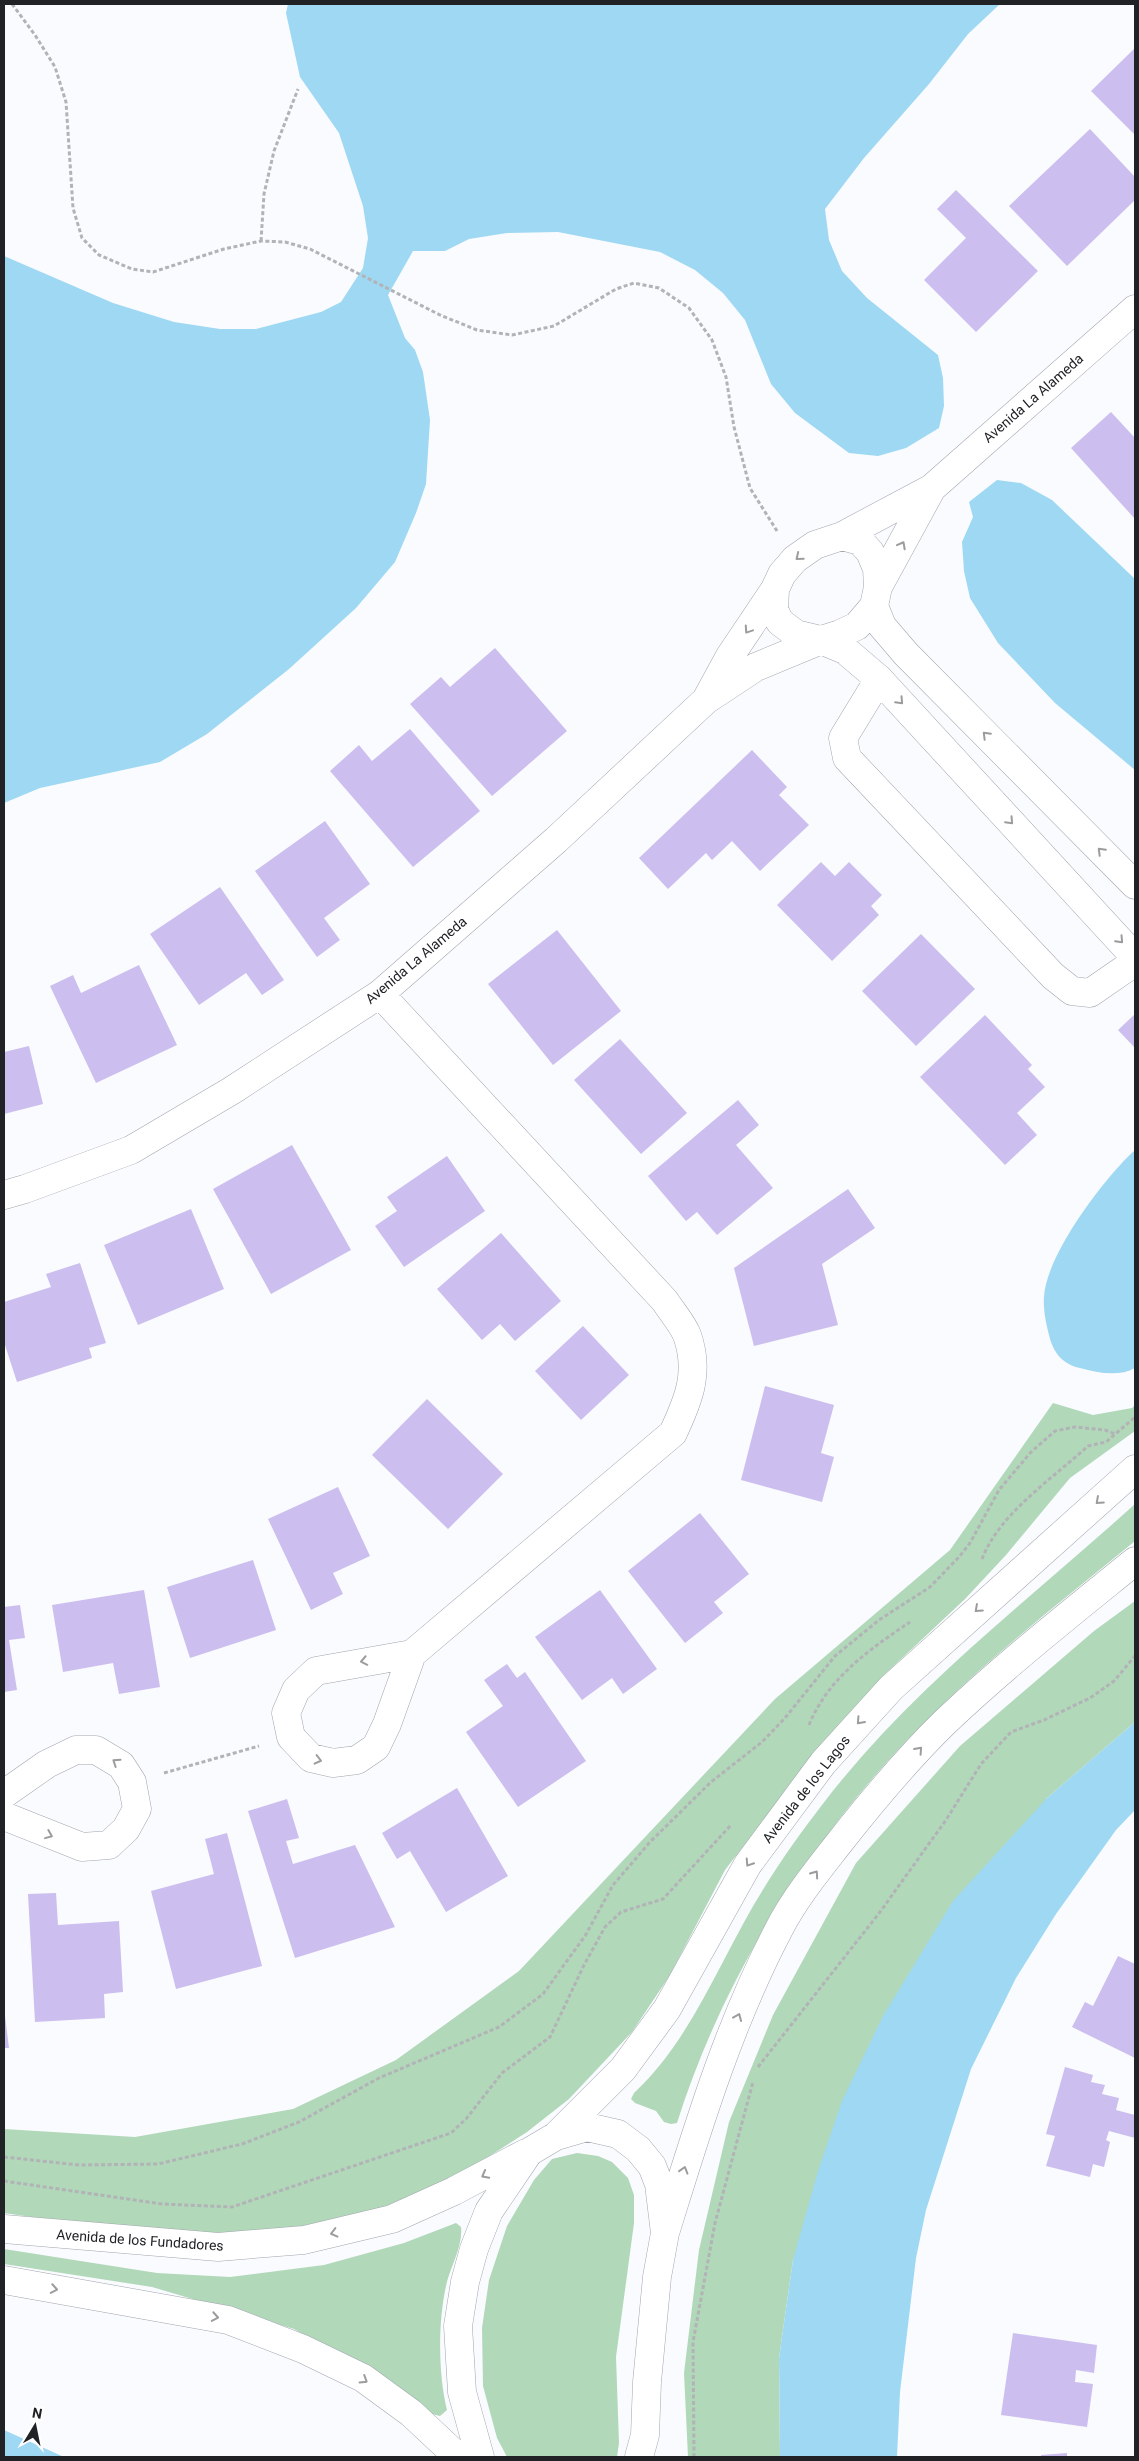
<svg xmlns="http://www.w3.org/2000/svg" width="1139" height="2461" viewBox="0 0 1139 2461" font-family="Roboto,sans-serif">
	<rect width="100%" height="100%" fill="#f9fbfe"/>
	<!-- green -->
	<path fill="#b1d8b9" d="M1053,1403L1093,1415L1132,1408L1135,1405V1431L1070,1478L1006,1555L965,1599L883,1676L822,1743L725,1870L670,1975L632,2032L569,2099L527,2132L460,2175L386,2206L304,2229L213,2235L73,2223L4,2213V2129L135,2137L293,2109L396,2060L519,1971L775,1699L950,1550Z
		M1135,1504V1541C1069,1595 1001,1648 939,1708C822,1821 726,1967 677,2123L671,2124L664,2122L656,2111L635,2103L631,2099L634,2093C694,2037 721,1956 764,1888C781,1860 802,1831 822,1805C910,1689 1028,1601 1135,1504Z
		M1135,1601V1722L1047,1798L793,2260L779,2358L780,2457H688L684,2373L699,2250L729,2122L773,2015L856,1863L960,1746L1094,1631Z
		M577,2153L598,2156L612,2162L628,2178L634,2195V2223L616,2357L619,2443L617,2457H507L497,2438L483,2386L482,2328L489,2280L507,2226L534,2180L552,2159Z
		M456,2223L461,2227C463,2247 450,2267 446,2286C438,2322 438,2374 447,2410L440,2416L432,2414L415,2400L294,2329L152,2287L4,2264V2249L157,2273L230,2277L324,2265L404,2243Z"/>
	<!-- water -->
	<path fill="#9ed8f3" d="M288,4H1000L968,34L929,84L864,158L825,209L829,240L842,271L867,298L938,355L943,378L944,406L939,428L906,448L878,456L849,453L795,413L771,384L745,320L723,293L695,270L660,252L558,232L507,233L469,239L445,251H413L388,295L405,338L415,350L423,372L430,420L426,484L416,513L395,562L356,608L289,669L207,734L160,762L40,788L4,803V256L113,303L174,322L220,329H256L321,312L341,302L363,268L368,238L363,206L339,133L300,77L286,13Z
		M997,480L1021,483L1052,500L1135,579V770L1055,703L998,643L970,598L964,571L962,542L973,517L969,502Z
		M1135,1150V1368C1119,1377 1098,1373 1080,1368C1062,1364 1053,1352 1049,1335C1046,1323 1043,1309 1044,1297C1046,1255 1104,1178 1135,1150Z
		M1135,1722V1810L1116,1830L1056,1914L1016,1978L971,2069L926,2210L916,2258L900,2392L897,2457H780L779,2358L793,2260L818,2171L842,2101L883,2016L953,1901L1047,1798Z
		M4,2430L64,2457H4Z"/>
	<!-- building -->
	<path fill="#ccbeef" d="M1135,48V135L1091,91Z
		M1090,129L1135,177V200L1067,266L1009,206Z
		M956,190L1038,271L976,332L924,280L966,238L937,209Z
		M1111,412L1135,438V519L1071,448Z
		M495,648L567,731L492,796L410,704L441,677L450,687Z
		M410,729L480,811L413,867L330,771L359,745L372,761Z
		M752,750L787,787L779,795L809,825L760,871L732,841L712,860L706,853L668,889L639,858Z
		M325,821L370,884L324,918L340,940L317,957L255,871Z
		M821,862L835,876L849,862L882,895L871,906L879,915L832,961L777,905Z
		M220,887L284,980L262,995L246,973L199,1005L150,934Z
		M557,930L621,1011L553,1065L488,984Z
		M921,934L975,989L916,1046L862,991Z
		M139,965L177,1045L96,1083L50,986L73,975L81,993Z
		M1135,1014V1048L1118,1030Z
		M985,1015L1032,1065L1028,1069L1045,1087L1017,1113L1037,1135L1005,1165L920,1077Z
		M620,1039L687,1113L641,1154L574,1080Z
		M29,1046L43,1104L4,1114V1052Z
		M738,1100L759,1125L736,1145L773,1188L717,1235L697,1212L686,1221L648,1176Z
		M292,1145L351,1250L271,1294L213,1189Z
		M447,1156L485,1211L404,1267L375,1226L397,1211L387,1197Z
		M848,1189L875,1228L822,1264L838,1325L754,1346L734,1268Z
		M191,1209L224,1289L138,1325L104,1245Z
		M501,1233L561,1301L515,1341L500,1324L482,1340L437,1289Z
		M80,1263L106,1343L89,1348L92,1358L17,1382L4,1342V1302L51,1287L46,1274Z
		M583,1326L629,1375L581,1420L535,1371Z
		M765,1386L834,1405L821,1453L834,1457L822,1502L741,1480Z
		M427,1399L503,1474L448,1529L372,1455Z
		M338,1487L370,1556L333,1573L343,1594L311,1610L268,1519Z
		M700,1513L749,1574L714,1602L723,1613L685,1643L628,1571Z
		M253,1560L276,1630L190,1658L167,1587Z
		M144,1590L160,1687L119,1694L113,1663L63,1672L52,1605Z
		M600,1590L657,1669L623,1694L612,1678L582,1700L535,1637Z
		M20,1605L25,1638L9,1640L17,1690L4,1692V1607Z
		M507,1664L517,1678L525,1672L586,1761L518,1807L466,1732L503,1706L484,1680Z
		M457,1788L508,1876L446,1912L410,1851L397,1859L382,1833Z
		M287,1799L299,1838L286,1841L293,1864L355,1845L395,1927L295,1958L248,1811Z
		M227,1833L262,1966L176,1989L151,1891L214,1874L205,1839Z
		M56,1893L58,1925L119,1921L123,1992L104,1994L105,2018L35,2022L28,1894Z
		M1118,1956L1135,1964V2058L1072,2027L1085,2002L1093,2006Z
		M4,2008L9,2048H4Z
		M1065,2067L1093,2075L1091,2082L1105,2085L1102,2094L1119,2098L1116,2110L1135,2115V2138L1109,2131L1106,2140L1110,2142L1104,2167L1093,2164L1090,2177L1046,2166L1055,2136L1046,2134Z
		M1013,2333L1097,2345L1094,2373L1076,2370L1075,2382L1093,2384L1087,2427L1001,2415Z
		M1067,2453V2457H1041V2455Z"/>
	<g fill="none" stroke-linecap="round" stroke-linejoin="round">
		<!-- minor casing -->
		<g stroke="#a1a6ae" stroke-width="29">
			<path id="minor" d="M932,488L1135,309
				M842,536L860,541L870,552L877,569L878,587L874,606L857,626L840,634L821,640L796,634L780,622L774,610L775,589L782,574L795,559L815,545L842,536L932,488L878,587
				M775,589L730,656L706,700L756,667L821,640L845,650L879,679L1135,957
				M874,606L882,626L906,654L1135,885
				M879,679L843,738L847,758L1053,976L1072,991L1090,993L1135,962
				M380,994L665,1301C672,1312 682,1323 687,1335C700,1372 689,1399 673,1433L412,1654L316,1671L296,1690L286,1713L291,1737L311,1758L333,1763L357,1760L376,1747L387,1724L412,1654
				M4,1195L25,1189L131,1150L231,1091L380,994L556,840L706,700
				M4,1794L47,1764L76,1750H96L121,1765L132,1782L137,1809L126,1829L109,1845L82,1847L4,1816
				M556,2136L623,2069L667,2009L748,1864L823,1763L891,1688L1135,1469
				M4,2229L218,2247L304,2240L392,2219L454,2191L526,2153
				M665,2233C697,2130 728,2026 779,1929C795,1898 818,1870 839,1843C872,1801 907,1759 945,1722C1005,1665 1071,1613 1135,1561
				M4,2280L228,2320L303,2349L363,2378L411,2413L458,2457
				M480,2457L462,2392L458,2326L465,2282L474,2249L489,2211L529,2152L556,2136L587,2127L618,2134L638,2149L652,2166L659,2184L665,2233L657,2277L647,2382L645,2435L639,2457"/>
		</g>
		<!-- path -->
		<path stroke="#b1b3b6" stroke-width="3" stroke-dasharray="4 2.5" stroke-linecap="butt" d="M12,4L35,35L55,67L66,102L73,208L82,238L99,255L132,269L153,272L224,249L261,241L285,242L310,249L440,315L477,330L512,335L554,326L616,289L634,283L659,288L689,308L712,340L726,377L734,427L750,488L777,531
			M261,241L264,194L274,151L298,89
			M982,1559C999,1514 1053,1478 1088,1446L1106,1442L1135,1417
			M809,1725C828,1678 870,1649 910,1622
			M164,1773L259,1746
			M758,2067L880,1912L946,1820L981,1764L1011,1732L1044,1720L1090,1698L1114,1681L1135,1656
			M4,2157L79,2165L158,2164L242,2144L299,2122L379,2078L499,2027L543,1994L585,1936L613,1885L650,1842L711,1782L762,1742L785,1718L835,1656L879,1620L930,1587L959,1557L970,1543L999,1490L1031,1452L1055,1431L1075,1427L1105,1430L1115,1434
			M4,2181L162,2204L232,2207L451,2133L466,2119L502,2073L550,2037L584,1965L605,1927L621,1912L663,1899L731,1825
			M694,2457L693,2342L715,2223L753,2082"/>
		<!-- minor -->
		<use href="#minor" stroke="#fff" stroke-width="28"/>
	</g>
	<!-- one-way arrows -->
	<defs><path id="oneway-chevron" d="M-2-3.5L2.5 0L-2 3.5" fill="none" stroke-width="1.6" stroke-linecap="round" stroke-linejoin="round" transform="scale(1.25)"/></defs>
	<g stroke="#9b9c9d">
		<use href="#oneway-chevron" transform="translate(902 545) rotate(-62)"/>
		<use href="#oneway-chevron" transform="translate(799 557) rotate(141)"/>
		<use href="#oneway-chevron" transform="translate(748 630) rotate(124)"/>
		<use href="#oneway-chevron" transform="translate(900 701) rotate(47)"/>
		<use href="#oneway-chevron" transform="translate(986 735) rotate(-135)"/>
		<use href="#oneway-chevron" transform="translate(1010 821) rotate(47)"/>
		<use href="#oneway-chevron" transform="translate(1101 851) rotate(-135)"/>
		<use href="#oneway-chevron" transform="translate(1120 940) rotate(47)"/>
		<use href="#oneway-chevron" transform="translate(1099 1501) rotate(138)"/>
		<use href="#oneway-chevron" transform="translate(978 1609) rotate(138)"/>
		<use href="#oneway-chevron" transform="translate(364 1661) rotate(169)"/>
		<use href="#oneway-chevron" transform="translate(860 1721) rotate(132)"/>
		<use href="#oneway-chevron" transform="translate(919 1750) rotate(-48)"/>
		<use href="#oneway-chevron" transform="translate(318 1760) rotate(14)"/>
		<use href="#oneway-chevron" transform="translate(116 1762) rotate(-146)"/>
		<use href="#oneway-chevron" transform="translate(49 1835) rotate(22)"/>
		<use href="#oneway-chevron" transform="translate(749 1863) rotate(123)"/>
		<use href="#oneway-chevron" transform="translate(815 1874) rotate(-55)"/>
		<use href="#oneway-chevron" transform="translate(738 2017) rotate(-67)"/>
		<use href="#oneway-chevron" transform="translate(684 2170) rotate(-73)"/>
		<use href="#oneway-chevron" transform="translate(485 2175) rotate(152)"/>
		<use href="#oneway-chevron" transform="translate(334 2233) rotate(166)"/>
		<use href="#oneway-chevron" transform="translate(54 2289) rotate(10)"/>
		<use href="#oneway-chevron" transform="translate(215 2317) rotate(10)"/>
		<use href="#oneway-chevron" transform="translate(364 2380) rotate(32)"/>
	</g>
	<g text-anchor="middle" stroke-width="4" stroke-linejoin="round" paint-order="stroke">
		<!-- street labels -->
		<g font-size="14" fill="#202225" stroke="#fff">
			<text transform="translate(1033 398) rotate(-41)" y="5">Avenida La Alameda</text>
			<text transform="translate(416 960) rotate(-40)" y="5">Avenida La Alameda</text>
			<text transform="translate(806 1789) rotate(-52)" y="5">Avenida de los Lagos</text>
			<text transform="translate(140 2240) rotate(4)" y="5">Avenida de los Fundadores</text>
		</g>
	</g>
	<!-- border -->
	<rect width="1139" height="2461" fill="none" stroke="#202225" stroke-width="10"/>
	<!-- north arrow -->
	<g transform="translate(35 2426) rotate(10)" stroke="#ffffff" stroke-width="4" paint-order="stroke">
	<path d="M0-4L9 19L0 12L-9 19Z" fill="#202225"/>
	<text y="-8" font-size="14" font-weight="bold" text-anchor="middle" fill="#202225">N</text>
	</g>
</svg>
